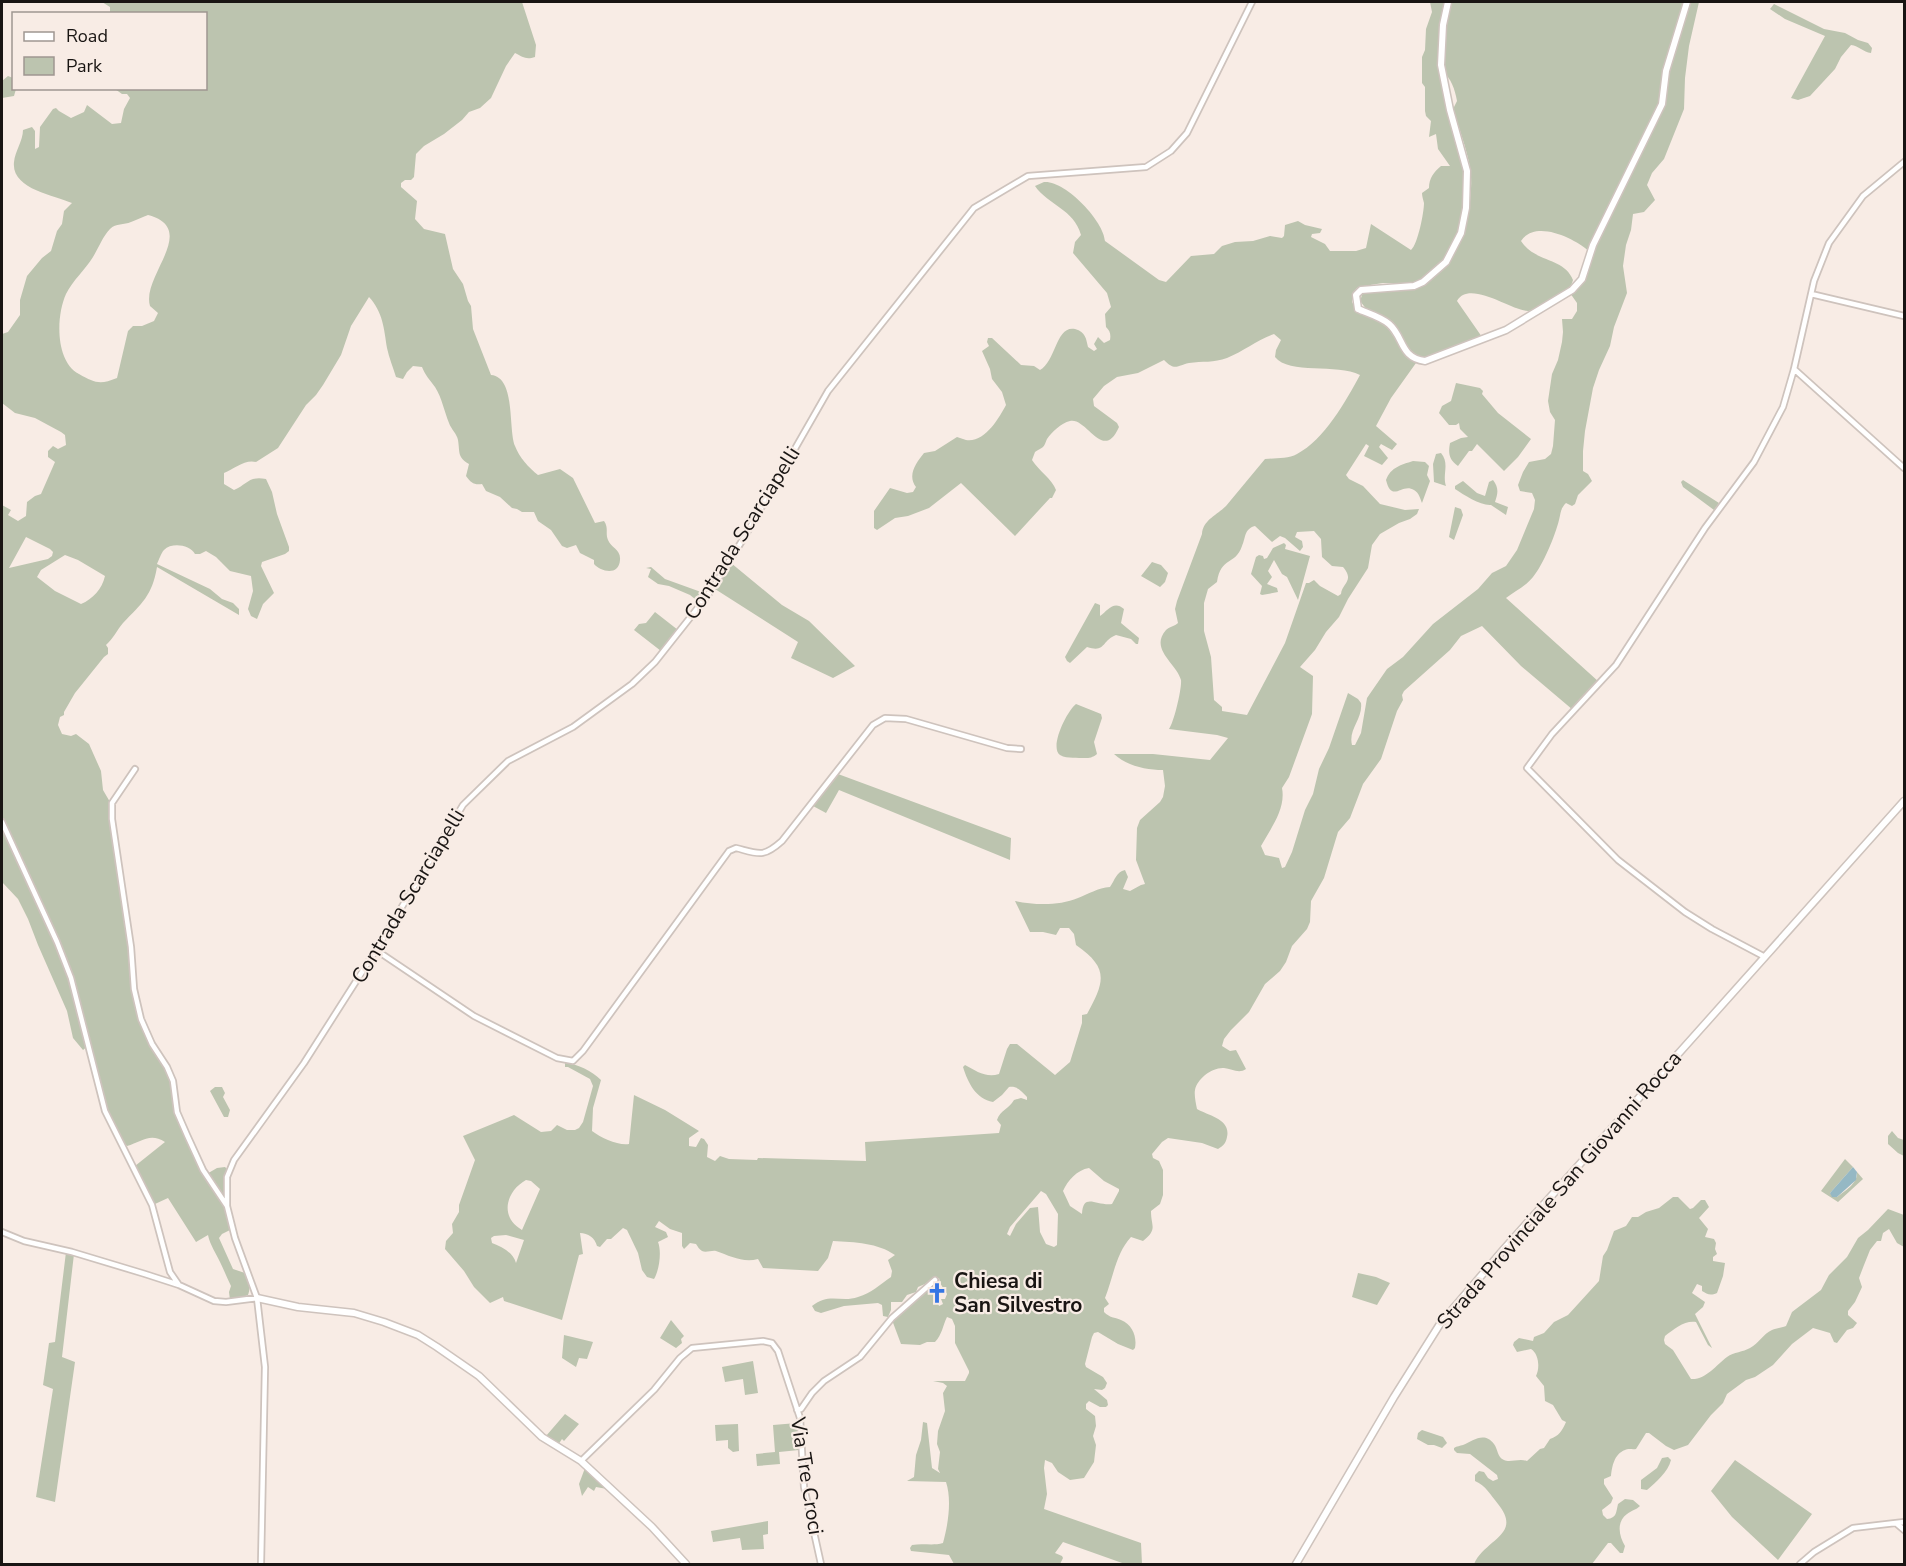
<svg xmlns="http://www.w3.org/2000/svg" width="1906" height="1566" viewBox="0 0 1906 1566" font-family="'Nunito Sans',sans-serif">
	<rect width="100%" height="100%" fill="#f8ece5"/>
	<!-- green -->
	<path fill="#bcc4af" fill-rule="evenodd" d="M102,2H522L536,45L535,57C526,60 523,57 515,53L506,66L491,98L480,108L469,112L462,120L444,134L424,146L416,154L414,177L411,180H405L401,183V187L417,201L415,219L424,229L445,234L453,269L463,284L468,301L471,306L473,329L491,375C516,377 508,429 515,446C519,457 529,468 538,475L560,469L573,478L595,523L604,521C609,528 605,533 608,540C611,548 621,549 620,560C619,576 601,572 594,564V560L580,553L576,545L567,548L562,546L551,530L538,521L534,512H522L517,509L512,508L500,497L486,491L482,484C474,485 471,483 466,476L469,464C457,457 460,452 458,440C457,434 451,429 449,423C444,411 442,398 435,387C430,380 425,375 422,367L413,366L407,372L403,379L396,377C393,367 389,358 387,348C384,329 383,312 369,297L351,326L341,355L323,385L316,395L306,405L278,448L256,462C245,459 234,469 224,473V484L234,490C248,484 248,476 266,479L272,492L277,514L289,547V551L285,554L262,562L261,566L274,593L263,604L257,619L251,616L248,609L253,591L251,576L230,571L216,557L206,551L200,554H195C190,545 172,542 164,550C161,553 159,560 157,564L210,589L222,599L233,603L239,609V615L157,567C152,596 142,603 123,623C117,630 113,639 106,645L108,648V654L104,657L75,693L64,712V715L60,717L58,725L62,734L71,736L76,734L89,744L101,771L103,790L110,802L109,817L112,823L127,922L137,1009L172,1082L175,1113L205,1175L217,1168L225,1167L228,1170L223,1184L230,1230L222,1234L219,1238L233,1269L245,1273C249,1281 251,1287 248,1295L235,1300H230L229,1292L231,1286C227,1278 224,1270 220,1262C216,1253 210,1245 208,1235L196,1242L168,1198L155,1204L135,1166L165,1142C150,1132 141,1142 127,1146L123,1142L105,1106L89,1045L83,1050L73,1038L67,1011L38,945L28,919L18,899L2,882V505L11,510L8,515L18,521L26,516L27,502L35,496L41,494L55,462L48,457V451L53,446L58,449L66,445L65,435L61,432L35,418L15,413L2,403V334L8,332L20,315V300L27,276L42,258L51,251L57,231L62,224L64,211L72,203C54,195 11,189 14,162C15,151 23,141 23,130L32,127L35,131V149L39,147L40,127L53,109L56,108L59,111L71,118L84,112L87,105L112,124L121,123L124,109L130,98L127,94H122L115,89L206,88V14L110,13V7ZM148,215C200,229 141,276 150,306L158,313L154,321L142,326H133L128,331L117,378C100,385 95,383 79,374C55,361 56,316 66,294C73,280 85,270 93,257C98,249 103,236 110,229C116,223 124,225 131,222C137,220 142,217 148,215ZM26,537L50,549L53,552L52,556L48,559L9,568ZM65,555L78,560L105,576C102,589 93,599 81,604L55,591L37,577L41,570Z
		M1430,2H1445C1440,22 1437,45 1439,67L1466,174L1460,229L1444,262L1424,278L1413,284L1383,283L1364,286L1357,288L1352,295V302L1356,309L1363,315L1385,324L1405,353L1416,363L1391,398L1376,426L1397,444L1392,450L1381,444L1379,447L1388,458L1382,465L1364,456L1369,446L1366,444L1346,475L1349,479L1363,486L1380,504L1405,510L1419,509L1417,514L1410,519L1399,523L1380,534L1372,545L1368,568L1348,599L1339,617L1326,632L1315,650L1300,667L1313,676L1312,714L1289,777L1282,788C1286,809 1271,828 1261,846L1265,855L1279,858L1282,868L1285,867L1292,852L1305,810L1313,794L1319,769L1329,748L1348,693L1358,699L1361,703C1363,719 1348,729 1352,745H1355L1361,733L1367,698L1387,669L1403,657L1433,624L1478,589L1492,573L1506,566L1517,550L1534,509L1535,500L1532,493L1520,491L1518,485L1523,472L1529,462L1545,459L1551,454L1553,446L1555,420L1550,412L1548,401L1552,374L1558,360L1562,342L1563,332L1562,319H1572L1577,311V303L1570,293L1577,287L1590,255L1663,106L1664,86L1688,2H1699L1689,46L1685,78L1684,109L1664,159L1652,173L1647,185L1655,200L1644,212L1633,214L1631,230L1626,245L1623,266L1627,293L1614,327L1610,346L1599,370L1593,388L1585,431L1583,451V471L1588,474L1592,481L1578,495L1575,504L1572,506L1566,503C1560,509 1561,513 1559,520C1555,536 1543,565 1533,577C1526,586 1515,591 1506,598L1599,682L1573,710L1521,666L1482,626L1461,636L1450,650L1404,691L1402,695L1403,700L1397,711L1381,759L1363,784L1350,818L1338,832L1324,878L1311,901L1310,922L1307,929L1292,946L1286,962L1280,971L1265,984L1249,1012L1231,1030L1224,1039L1222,1046L1230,1051L1236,1050L1246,1069C1239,1074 1232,1069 1224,1068C1212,1067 1197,1079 1195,1090C1194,1095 1196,1104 1197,1109C1209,1116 1231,1119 1227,1137C1226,1143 1223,1146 1218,1149L1202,1143L1168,1138L1162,1142L1152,1154L1153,1158L1159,1161L1163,1170V1195L1160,1204L1151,1211C1151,1227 1158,1229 1143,1241L1131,1237C1116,1253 1113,1278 1105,1298L1109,1304L1104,1308V1312C1110,1318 1114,1317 1121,1320C1133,1325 1137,1337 1135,1348L1133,1350L1118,1344L1098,1332L1094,1333L1092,1337L1085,1364L1086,1367L1103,1377L1107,1383L1105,1388L1102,1390L1094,1389L1107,1400L1108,1405L1106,1407H1100L1089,1401L1086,1404V1409L1095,1416L1096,1426L1093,1436L1096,1445L1094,1462L1084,1478L1070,1480L1058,1472L1052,1463L1045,1460L1044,1468L1047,1494L1044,1509L1141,1543L1142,1564H1125L1063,1542L1055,1553L1062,1556L1063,1558L1060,1564H954L949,1555L911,1551L910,1548L912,1545C923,1543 933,1546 943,1543C948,1525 952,1500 946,1482L907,1481L914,1477L916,1455L921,1440L923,1422L927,1423L932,1468L940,1473L938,1469L940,1452L937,1444L938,1431L945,1411L943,1393L947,1386L943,1383L933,1381H965L969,1373V1371L955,1343V1326L952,1319L947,1317C943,1325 942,1335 935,1342H927L920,1345L901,1344L892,1320L932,1287L939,1306L943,1304L941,1299H945L947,1294L940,1283L939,1278L918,1287L916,1292L907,1295L902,1302H891V1310L888,1317L883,1316L882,1305L878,1303L844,1306L821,1313L815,1311L812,1306C829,1292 841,1303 858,1297C872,1293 879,1285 891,1277L892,1271L888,1260L895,1255C878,1243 855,1242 833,1241L828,1258L818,1271L763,1268L758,1259C743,1263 730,1256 716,1251C712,1250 706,1253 702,1251C699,1249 698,1247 696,1244L690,1243L684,1249L682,1246V1233L670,1229L659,1221L655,1227L666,1232L668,1237L658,1242C662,1252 659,1271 654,1279L647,1277L642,1270L638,1253L627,1230L623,1228L611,1239H607L600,1247L597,1246C595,1238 588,1233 580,1233L583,1254L579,1255L562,1320L504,1301L503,1297L490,1303L474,1287L464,1271L445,1249L446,1241L453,1233L452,1224L459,1212V1205L475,1160L463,1136L514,1115L541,1132L551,1131L557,1125L567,1130H575L579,1128L583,1122L593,1086L590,1079L568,1067H565V1063C578,1064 592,1071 601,1080L593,1108L592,1131C601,1138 619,1146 629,1144L634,1095L665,1110L699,1131L689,1138V1146L696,1147L701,1138L704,1139L708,1145L707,1157L715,1161L720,1156L729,1159L757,1160L758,1158L866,1161L865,1142L999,1133L1001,1125L997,1120C1000,1110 1009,1109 1014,1100L1021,1098L1027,1100V1097C1021,1091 1018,1086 1009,1087L1002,1095L993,1102C976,1099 968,1083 963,1067L965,1065C976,1071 986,1078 999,1074L1007,1049L1010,1044H1017L1055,1075L1070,1062L1082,1023V1015L1087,1014C1105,981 1109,968 1076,945L1074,934L1069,928H1060L1056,935L1043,932H1030L1015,901C1034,905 1059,906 1078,898C1088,894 1098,888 1110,887C1115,880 1116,872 1125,870L1128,877L1123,889L1130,891L1141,885L1145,884L1136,860L1137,828L1140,820L1160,802L1163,797L1165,786L1163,770C1146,770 1127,766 1114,754H1153L1210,760L1228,738L1217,735L1169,729C1174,722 1182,688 1181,680C1177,664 1149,649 1166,630C1169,627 1175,626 1178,623L1175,609L1177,601L1202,534C1203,520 1217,515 1226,506L1265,459C1275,458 1288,459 1297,454C1324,440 1346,401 1360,375C1337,363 1289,375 1275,357L1276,350L1281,340L1274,334C1257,340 1244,351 1227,358C1214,363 1202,361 1189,363C1176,366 1175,371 1164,360L1138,373L1117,377L1104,386L1093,399L1094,406L1117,423L1119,427C1103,463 1087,417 1070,421C1061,423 1052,432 1047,439C1046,441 1045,445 1043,447C1041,449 1037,450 1035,452L1032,460C1039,471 1052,479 1056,490L1052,498H1050L1015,536L961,483L929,508L908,516L895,518L877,530L874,528V511L890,488L907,493L913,492L916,487C907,475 916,463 924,453L935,451L957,437C960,438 963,439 966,440C985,443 999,418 1006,405L1002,392L992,379L990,369L982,351L989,346L987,342L988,338H992L1021,365L1034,366L1040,370C1056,361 1056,325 1075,329C1086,332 1086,339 1088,347L1094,351L1097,349L1094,344L1098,337L1104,343L1110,340C1111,334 1110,331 1106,327L1105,314L1111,307L1107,293L1073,253L1075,242L1081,235C1074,209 1048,205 1035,186C1038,185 1041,183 1044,182C1065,180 1104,221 1105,241L1159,280L1166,282L1191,256L1214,254L1222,246L1235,242L1253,241L1270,236L1282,238L1284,236L1285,225L1298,221L1305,225L1322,229L1320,233L1312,234L1311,237L1325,244L1330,251H1356L1366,248L1371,224L1411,250C1418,244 1424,212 1424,203C1423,199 1422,196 1422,193L1429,188C1429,178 1434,172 1441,166H1450L1438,149L1436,134L1429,137L1431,121L1426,116L1425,111V87L1422,83V57L1425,50L1426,29L1432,12ZM1255,526L1272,542L1280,536L1285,538L1300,551L1303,547L1302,541L1295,537L1297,532L1314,531L1321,539L1322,557L1332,566L1343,567C1355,581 1342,583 1341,594L1338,596L1320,586L1314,580L1309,583H1306L1285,643L1247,715L1222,711V707L1214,700L1211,657L1204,631V603L1208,589L1217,582C1221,556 1235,566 1242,546C1246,537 1244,529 1255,526ZM1089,1168L1104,1181L1119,1189V1191L1112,1204C1096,1206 1083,1192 1082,1214L1070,1206L1063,1191C1068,1180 1077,1170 1089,1168ZM526,1180L531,1181L540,1189L522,1230C499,1217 506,1191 526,1180ZM1041,1191L1046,1194L1058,1214L1057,1245L1054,1247L1046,1244L1040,1232L1038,1207L1030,1208L1016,1224L1010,1236L1007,1234L1010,1227ZM506,1235L524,1240L516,1263C513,1252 502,1247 492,1243L491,1238L494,1236Z
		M1449,2H1684L1672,48L1661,105L1611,199L1589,251C1574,238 1535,219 1521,241C1535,263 1564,257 1573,280C1571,289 1565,291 1558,296C1549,302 1539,311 1528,311C1512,311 1469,279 1457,301L1482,337L1427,358L1418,357L1411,352L1392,326L1367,310L1360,301L1363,292C1377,291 1407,292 1418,287C1459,270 1476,207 1470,167C1466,147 1459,128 1453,109L1457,101C1455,89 1451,79 1443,71Z
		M1774,4L1824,29L1845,33L1858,40L1868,43L1872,48L1871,53C1863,52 1859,46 1851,45L1841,57L1835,69L1810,96L1798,100L1791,98L1825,36L1785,19L1770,9Z
		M8,76L13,78L14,88L16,89L14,96L2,98V81Z
		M1456,383L1480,388L1483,391L1482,394L1498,413L1531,439L1518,457L1504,471L1477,444L1472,451H1469L1458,466C1449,460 1448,453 1450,443L1461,438L1468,437L1460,429L1459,423L1456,425H1449L1439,413L1442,406L1451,401Z
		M1441,453C1450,464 1442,474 1446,486L1434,482L1433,464L1436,454Z
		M1413,461L1425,462L1429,466L1427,475L1430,481L1422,503C1420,498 1419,493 1414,490C1402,482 1392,504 1386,480C1391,467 1401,465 1413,461Z
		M1493,480C1499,488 1498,493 1495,502L1508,507L1506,515L1491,505C1481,506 1464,495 1455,489V486L1463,481L1477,493L1485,496L1489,482Z
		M1683,480L1719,503L1714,510L1683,487L1681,482Z
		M1455,507L1461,509L1463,515L1454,540L1449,537Z
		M1284,543L1286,545L1285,549L1310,556L1298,600L1287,577L1282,574L1274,560L1268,571L1272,577L1267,584L1277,588L1278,592L1262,595L1260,594L1262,586L1251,574L1256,557L1259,555L1263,556L1264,559L1267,558L1273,548Z
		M1152,562L1161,565L1168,573L1165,582L1160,587L1141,576Z
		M731,563L782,605L809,621L855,666L833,678L791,658L798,642L715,589Z
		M651,567L665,579L701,592L705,596L700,603L690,595L669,586L658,584L648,577L651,569L646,568Z
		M1095,603L1100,605V616C1108,610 1114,600 1124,609L1121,623L1139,638L1138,644H1136L1131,639L1116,635C1101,641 1106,653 1087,647L1070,663L1067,661L1065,657Z
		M655,612L678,630L661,651L634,630L639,624L646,623Z
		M1076,704L1101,714L1102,718L1094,742L1097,754C1091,759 1087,758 1079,758C1073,757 1066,759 1060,755C1049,747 1067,711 1076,704Z
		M838,774L1011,838L1010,860L839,790L826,813L813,806Z
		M215,1087H222L225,1093L223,1097L230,1110L228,1117H224L210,1091Z
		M1892,1131L1898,1138L1904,1140V1156L1898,1153L1888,1144V1136Z
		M1845,1159L1853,1167L1830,1193L1837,1197C1845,1191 1858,1183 1857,1172L1863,1179L1838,1202L1821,1191Z
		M1673,1197H1678L1690,1209L1693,1208L1701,1200H1705L1709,1207L1699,1218L1708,1229L1705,1237L1714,1239L1716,1243L1715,1249L1717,1254L1713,1257V1261L1725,1263L1723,1276L1717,1293C1710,1296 1707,1294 1702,1291V1286L1697,1284L1692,1293L1705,1302L1703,1307L1695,1314L1712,1348L1708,1345L1696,1322C1685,1320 1674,1329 1665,1336L1664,1340L1665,1344L1673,1350L1691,1379C1706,1380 1716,1365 1727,1357C1734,1352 1743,1352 1750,1348C1759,1343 1763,1334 1772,1330C1776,1328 1781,1328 1786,1326L1792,1312L1821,1290L1829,1275L1847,1257L1858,1238L1868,1230L1888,1209L1904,1215V1247L1897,1243L1889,1229L1883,1233L1881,1241H1877L1870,1250L1864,1265L1859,1278L1862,1287L1855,1302L1848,1311V1315L1857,1323L1853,1328L1847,1330L1837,1343L1834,1342L1830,1333L1813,1328L1792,1344L1773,1365L1755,1377L1746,1380L1727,1394L1723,1403L1711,1415L1688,1445L1674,1450L1666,1446L1649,1433H1646L1636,1449C1632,1450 1629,1448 1625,1450C1614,1454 1612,1467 1611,1476L1604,1479V1484L1613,1498L1611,1503L1602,1510L1603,1515L1607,1519C1617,1518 1616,1512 1618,1504L1625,1499L1633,1500L1640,1506C1636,1510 1632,1510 1627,1514C1616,1522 1619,1536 1625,1546L1623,1553H1620L1611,1543H1608L1592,1564H1474C1485,1539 1523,1535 1498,1504C1490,1494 1486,1486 1475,1481V1475L1479,1471L1484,1472L1488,1478L1493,1481L1498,1479L1497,1475L1470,1454L1457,1453L1454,1450V1448C1457,1446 1460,1446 1463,1445C1473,1441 1484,1431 1494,1444C1498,1449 1497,1457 1504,1460C1510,1463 1519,1458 1527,1461L1540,1449L1544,1448L1550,1439C1559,1436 1562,1431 1566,1422L1562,1420L1553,1405L1545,1401L1544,1386L1536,1376C1540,1368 1539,1354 1531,1349L1517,1352L1513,1345L1514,1342L1519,1338L1533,1341L1534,1337L1544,1333L1554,1322L1568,1315L1599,1281L1603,1256L1607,1250L1614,1231L1626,1226L1632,1217H1638L1646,1212L1659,1208Z
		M66,1252L74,1254L62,1357L75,1362L55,1502L36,1497L53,1389L43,1385L49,1343L55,1342Z
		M1358,1273L1376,1277L1390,1283L1377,1305L1352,1297Z
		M671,1320L684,1336L681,1339L682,1343L676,1348L660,1338Z
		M564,1335L593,1342L587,1359L579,1358L576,1367L562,1358Z
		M753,1361L758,1393L745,1395L743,1379L725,1382L722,1367Z
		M565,1414L579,1424L564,1441L562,1439L558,1445L546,1436Z
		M797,1423L799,1450L779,1452L780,1464L757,1466L756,1454L775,1452L773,1425Z
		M738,1424L739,1451L733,1452L728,1448V1440L716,1441L715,1425Z
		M1422,1430L1443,1437L1447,1443L1442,1448L1434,1445H1428L1417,1439L1418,1433Z
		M1668,1457L1671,1460C1668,1472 1656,1482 1647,1490L1641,1489V1480L1657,1468L1662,1458Z
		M1735,1460L1812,1514L1778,1560L1732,1517L1711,1491Z
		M585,1468L608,1488L607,1489L596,1487L594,1491L588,1487L582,1496L579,1484Z
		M768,1521V1534L763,1535L764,1549L742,1550L740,1538L713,1542L711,1531Z"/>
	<!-- water -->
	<path fill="#95b8c4" d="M1853,1167L1857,1172L1856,1180L1837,1197H1832L1830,1193Z"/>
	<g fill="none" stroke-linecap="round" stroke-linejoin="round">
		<!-- street casing -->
		<g stroke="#cec3bd" stroke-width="8">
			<path id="street" d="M1811,294L1904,316
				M1794,369L1904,468
				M135,769L112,803V819L131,947L134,989L141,1019L152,1044L167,1067L173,1081L177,1112L187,1135L203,1170L227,1206L235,1238L257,1298L265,1367L261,1564
				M2,822L57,942L71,978L105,1111L152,1205L170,1272L179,1285
				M376,950L474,1016L557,1058L573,1061L583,1051L729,851L736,848C759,854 763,858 782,841L873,725L885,718L906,719L1007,748L1021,749
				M1765,957L1712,929L1685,912L1618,860L1527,768L1552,734L1616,665L1705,528L1754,462L1783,407L1794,369L1814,281L1829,243L1863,196L1904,162
				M227,1206V1177L234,1160L304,1063L376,950L463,805L508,761L573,727L632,684L655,662L708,595L745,536L828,391L974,208L1028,176L1146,167L1171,151L1187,133L1252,2
				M2,1232L24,1241L72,1252L145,1274L179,1285L214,1301L226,1302L257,1298
				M797,1410L801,1409L812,1393L824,1381L860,1357L892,1318L935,1280
				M581,1461L654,1390L680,1358L692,1348L763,1341L772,1343L778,1351L800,1418L804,1487L821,1564
				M1897,1524L1904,1530
				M1800,1564L1814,1552L1853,1528L1904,1522"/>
		</g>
		<!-- secondary casing -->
		<g stroke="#cec3bd" stroke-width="9">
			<path id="secondary" d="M1448,2L1443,25L1441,65L1450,110L1467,171L1466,208L1461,233L1446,262L1423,282L1414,286L1361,290L1356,295L1358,309C1367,313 1381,317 1389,324C1404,337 1400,358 1425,361L1506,330L1572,290L1582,279L1593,245L1662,104L1666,71L1687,2
				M257,1298L298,1307L354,1313L384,1322L418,1335L437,1347L479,1376L542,1437L581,1461L652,1527L686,1564
				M1296,1564L1394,1397L1440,1324L1504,1249L1904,801"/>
		</g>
		<!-- street -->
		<use href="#street" stroke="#fff" stroke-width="4.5"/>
		<!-- secondary -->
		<use href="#secondary" stroke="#fff" stroke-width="6"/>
	</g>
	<!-- icons -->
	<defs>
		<g id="church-bare" transform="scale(1.62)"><path d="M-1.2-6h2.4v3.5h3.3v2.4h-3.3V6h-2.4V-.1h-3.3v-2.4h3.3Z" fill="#3576e4" stroke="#f8ece5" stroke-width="2.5" paint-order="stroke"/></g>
	</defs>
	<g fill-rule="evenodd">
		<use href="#church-bare" x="937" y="1293"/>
	</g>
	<g text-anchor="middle" stroke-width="4.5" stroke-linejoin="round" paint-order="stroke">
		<!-- street labels -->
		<g font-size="21" fill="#191513" stroke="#f8ece5">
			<text transform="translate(742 533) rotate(-58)" y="7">Contrada Scarciapelli</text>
			<text transform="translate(408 896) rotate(-59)" y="7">Contrada Scarciapelli</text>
			<text transform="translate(1559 1190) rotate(-49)" y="7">Strada Provinciale San Giovanni Rocca</text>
			<text transform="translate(807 1476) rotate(81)" y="7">Via Tre Croci</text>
		</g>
		<!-- poi labels -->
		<g font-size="21" font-weight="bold" fill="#191513" stroke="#f8ece5" text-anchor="start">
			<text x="954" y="1288">Chiesa di<tspan x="954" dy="24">San Silvestro</tspan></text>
		</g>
	</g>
	<!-- border -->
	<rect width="1906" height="1566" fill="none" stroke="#191513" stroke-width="6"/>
	<!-- legend -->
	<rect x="12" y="12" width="195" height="78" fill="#f8ece5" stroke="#9f9691" stroke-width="1.5"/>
	<rect x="24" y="32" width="30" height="9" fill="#ffffff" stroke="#9f9691" stroke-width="1.5"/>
	<text x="66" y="42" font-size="18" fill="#191513">Road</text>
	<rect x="24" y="57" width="30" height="18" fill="#bcc4af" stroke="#9f9691" stroke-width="1.5"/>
	<text x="66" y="72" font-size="18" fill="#191513">Park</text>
</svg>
